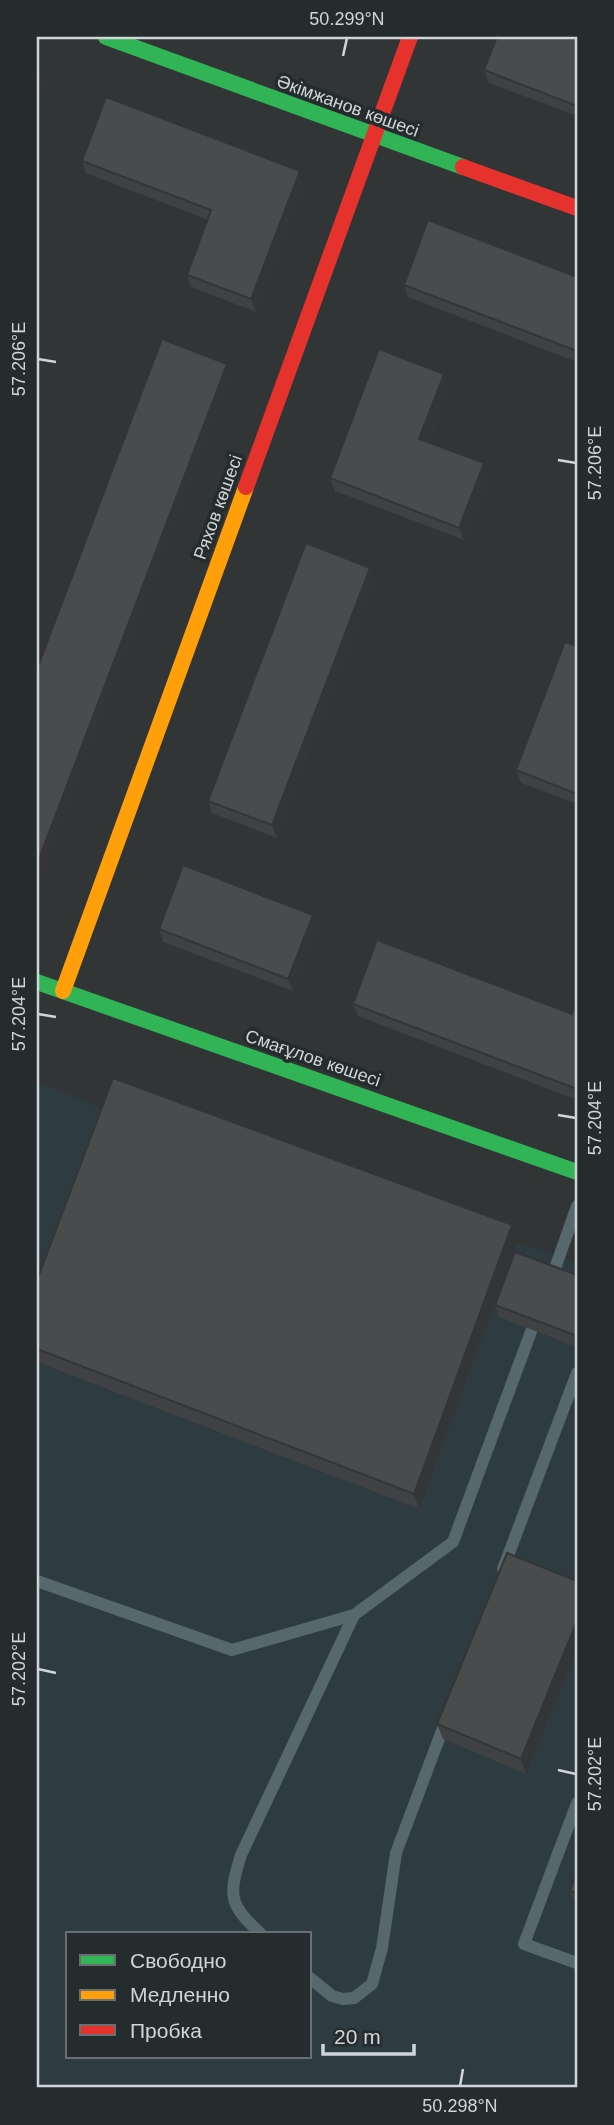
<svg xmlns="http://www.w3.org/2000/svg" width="614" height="2125" viewBox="0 0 614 2125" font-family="Helvetica,sans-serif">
	<rect width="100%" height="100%" fill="#313536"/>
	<!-- built -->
	<path fill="#2e3c40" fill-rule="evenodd" d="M37,1082L111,1112L577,1262V2088H37ZM68,1934H310V2057H68Z"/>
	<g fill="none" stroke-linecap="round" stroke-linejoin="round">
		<!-- lane -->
		<path stroke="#56686c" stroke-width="12" d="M552,1277L577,1206
			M503,1569L577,1373
			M37,1581L232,1650L354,1615L453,1542L532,1329
			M577,1803L524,1944L577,1963
			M261,1934C229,1904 228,1897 241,1855L354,1615
			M310,1978L332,1996L343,1999L354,1998L372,1984L382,1948L396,1853L446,1720"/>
		<!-- fast -->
		<path stroke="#30b455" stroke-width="16" d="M106,37L463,167
			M37,982L577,1172"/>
		<!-- slow -->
		<path stroke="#ff9f0a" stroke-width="16" d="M63,991L246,487"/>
		<!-- jam -->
		<path stroke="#e5322d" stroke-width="16" d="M463,167L577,208
			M246,487L410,37"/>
	</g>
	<!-- wall -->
	<path fill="#3f4142" d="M577,37V116L489,83L484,70Z
		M82,161L305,183L256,312L191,287L187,275L208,220L86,173Z
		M577,277V362L408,297L404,285Z
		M444,374L448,387L428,442L484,463L489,476L464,540L335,491L330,478Z
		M375,580L277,838L212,813L208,801Z
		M577,646V804L521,783L516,770Z
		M313,915L317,927L293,991L163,942L159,929Z
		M577,1000V1100L358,1016L353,1004L572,1014Z
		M518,1241L419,1509L37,1362V1280Z
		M577,1275V1347L499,1317L495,1305Z
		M577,1581V1650L526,1774L443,1739L437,1724Z
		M577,1871V1906H576L570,1891Z"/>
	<!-- shaded-wall -->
	<path fill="#333536" d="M41,72L46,84L37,108V83Z
		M300,171L305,183L256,312L251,299Z
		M227,364L231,377L37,889V864Z
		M444,374L448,387L424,451L419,439Z
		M484,463L489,476L464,540L459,528Z
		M370,568L375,580L277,838L272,825Z
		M313,915L317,927L293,991L288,979Z
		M512,1225L518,1241L419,1509L414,1494Z
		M577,1621V1650L526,1774L521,1759Z"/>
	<!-- building -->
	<path fill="#494c4d" stroke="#333536" stroke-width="2" d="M497,37H577V106L484,70Z
		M37,70L41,72L37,83Z
		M106,97L300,171L251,299L187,275L211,210L82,161Z
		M428,220L577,277V351L404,285Z
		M162,339L227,364L37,864V669Z
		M379,349L444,374L419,439L484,463L459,528L330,478Z
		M306,543L370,568L272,825L208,801Z
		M565,642L577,646V794L516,770Z
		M183,865L313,915L288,979L159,929Z
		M377,940L572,1014L577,1000V1089L353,1004Z
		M113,1078L512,1225L414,1494L37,1349V1280Z
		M515,1252L577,1275V1336L495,1305Z
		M507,1553L577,1581V1621L521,1759L437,1724Z
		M577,1871V1893L570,1891Z"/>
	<!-- ticks -->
	<path fill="none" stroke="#d1d5d7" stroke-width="2.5" d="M343,56L347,38M38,359L56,362M558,460L576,463M38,1014L56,1017M558,1115L576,1118M38,1669L56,1673M558,1770L576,1774M460,2086L463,2069"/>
	<g text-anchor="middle" stroke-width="7" stroke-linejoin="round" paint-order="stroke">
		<!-- street labels -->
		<g font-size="18" fill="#d1d5d7" stroke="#252c2e">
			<text transform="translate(348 106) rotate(20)" y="6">Әкімжанов көшесі</text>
			<text transform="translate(218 507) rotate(-70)" y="6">Ряхов көшесі</text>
			<text transform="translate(313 1058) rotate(19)" y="6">Смағұлов көшесі</text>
		</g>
	</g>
	<!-- border -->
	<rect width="614" height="2125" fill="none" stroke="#252c2e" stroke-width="77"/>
	<!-- legend -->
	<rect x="66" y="1932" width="245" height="126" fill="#252c2e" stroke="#6a7072" stroke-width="2"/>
	<rect x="80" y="1955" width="35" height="10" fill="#30b455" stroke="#6a7072" stroke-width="2"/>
	<text x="130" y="1968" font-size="21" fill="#d1d5d7">Свободно</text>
	<rect x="80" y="1990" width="35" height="10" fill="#ff9f0a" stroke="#6a7072" stroke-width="2"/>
	<text x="130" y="2002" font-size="21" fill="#d1d5d7">Медленно</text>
	<rect x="80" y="2025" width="35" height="10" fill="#e5322d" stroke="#6a7072" stroke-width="2"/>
	<text x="130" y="2038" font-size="21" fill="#d1d5d7">Пробка</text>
	<!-- scale -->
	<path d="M323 2044v10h91v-10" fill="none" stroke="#d1d5d7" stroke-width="3.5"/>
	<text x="334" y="2044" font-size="21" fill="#d1d5d7" stroke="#252c2e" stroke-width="5" paint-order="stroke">20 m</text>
	<rect x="38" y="38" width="538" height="2048" fill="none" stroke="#d1d5d7" stroke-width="2.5"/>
	<g font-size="18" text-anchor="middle" fill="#d1d5d7">
		<text x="347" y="25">50.299°N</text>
		<text transform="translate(19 359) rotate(-90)" y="6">57.206°E</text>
		<text transform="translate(595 463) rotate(-90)" y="6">57.206°E</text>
		<text transform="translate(19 1014) rotate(-90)" y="6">57.204°E</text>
		<text transform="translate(595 1118) rotate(-90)" y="6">57.204°E</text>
		<text transform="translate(19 1669) rotate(-90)" y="6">57.202°E</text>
		<text transform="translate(595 1774) rotate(-90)" y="6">57.202°E</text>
		<text x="460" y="2112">50.298°N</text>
	</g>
</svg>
